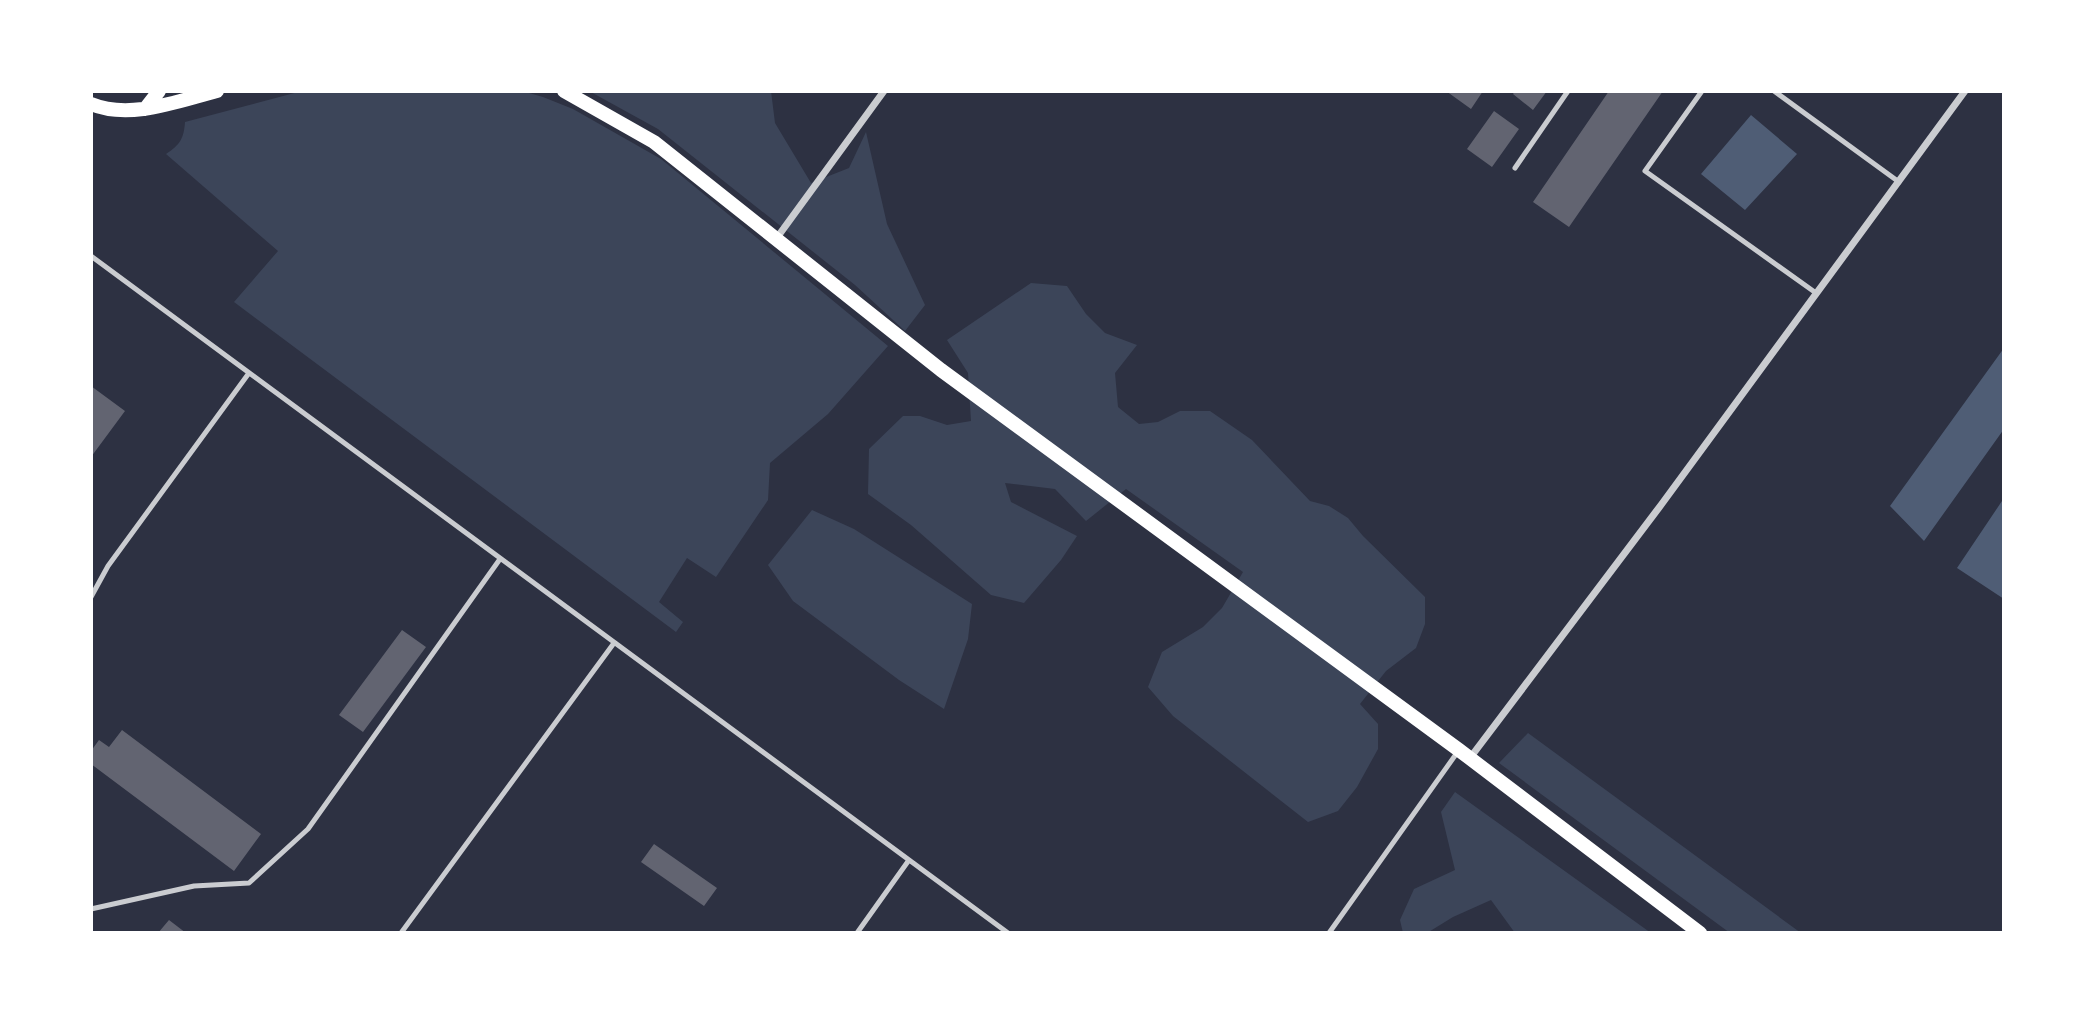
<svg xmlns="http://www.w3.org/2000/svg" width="2095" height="1024" viewBox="0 0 2095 1024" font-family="'DejaVu Sans',sans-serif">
	<rect width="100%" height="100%" fill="#2d3142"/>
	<!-- green -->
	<path fill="#3c4559" d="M302,91H522L543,97L573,109L661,159L888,346L828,414L770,463L768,500L716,577L687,558L659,602L683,622L676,632L234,302L278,251L166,154C180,145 184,138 185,122Z
		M589,91H771L775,123L811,183L849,168L866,132L887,224L925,305L905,331L855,285L658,129Z
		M1031,283L1067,286L1086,314L1105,333L1137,345L1115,373L1118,407L1139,424L1158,422L1180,411H1210L1252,440L1310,501L1329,506L1348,518L1363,536L1425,597V624L1416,648L1386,671L1360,704L1378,724V749L1357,787L1338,811L1308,822L1173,716L1148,687L1162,652L1203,627L1222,608L1243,572L1126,489L1086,521L1055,489L1005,483L1011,502L1077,536L1061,560L1024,603L991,595L911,525L868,494L869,449L903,416H920L947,425L971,421L968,373L947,340Z
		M812,510L854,529L972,604L968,639L944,709L899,680L793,601L768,565Z
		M1528,733L1801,933H1730L1499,763Z
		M1455,792L1651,933H1515L1491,900L1453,917L1427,933H1403L1400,920L1414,889L1455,870L1441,812Z"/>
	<!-- water -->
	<path fill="#4f5d75" d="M1751,115L1797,154L1745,210L1701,174Z
		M2004,348V429L1924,541L1890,506Z
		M2004,498V599L1957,568Z"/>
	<!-- building -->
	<path fill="#626471" d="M1446,91H1483L1471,109Z
		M1515,91H1547L1533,110L1513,94Z
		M1609,91H1663L1569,227L1533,202Z
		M1494,111L1519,129L1492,167L1467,149Z
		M91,386L125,411L91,457Z
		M402,630L426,647L363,732L339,715Z
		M122,730L261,834L234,871L91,764V751L99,740L109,747Z
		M654,844L717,888L704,906L641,862Z
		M169,920L186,933H158Z"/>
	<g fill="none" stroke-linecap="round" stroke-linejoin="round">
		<!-- service -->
		<path stroke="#caccd0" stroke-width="5" d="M1702,91L1645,171L1816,293
			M1774,91L1899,182
			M1515,168L1568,91
			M91,256L1008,933
			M91,597L108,566L249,373
			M91,909L194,886L249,883L308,829L500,559
			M401,933L614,643
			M857,933L909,860
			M1329,933L1459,750"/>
		<!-- minor -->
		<path stroke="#caccd0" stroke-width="7" d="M776,239L884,91
			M1470,758L1661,505L1965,91"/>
		<!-- secondary -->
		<path stroke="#fff" stroke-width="14" d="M564,91L654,142L941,370L1459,750L1700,933
			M91,104C130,120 178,101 217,91
			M145,109L159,91"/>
	</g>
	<!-- border -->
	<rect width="2095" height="1024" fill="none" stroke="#ffffff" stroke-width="186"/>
</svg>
